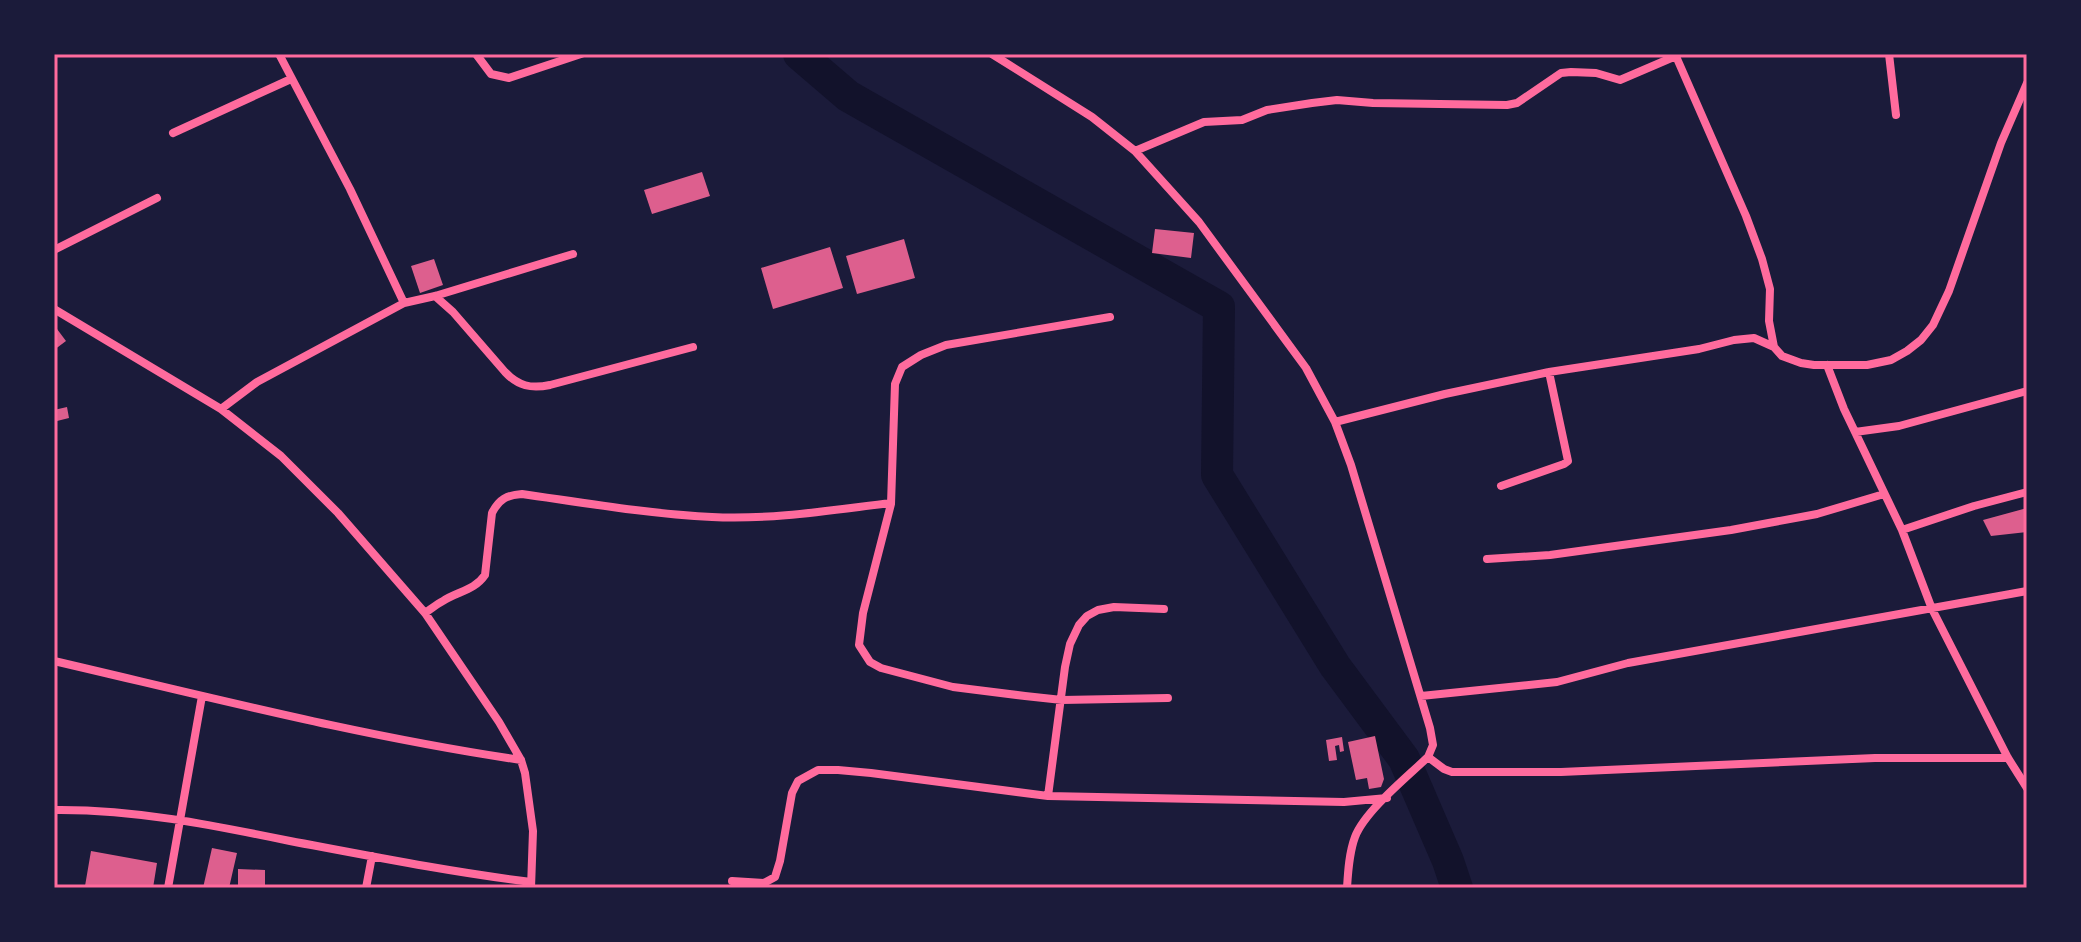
<svg xmlns="http://www.w3.org/2000/svg" width="2081" height="942" viewBox="0 0 2081 942" font-family="'Nunito Sans',sans-serif">
	<rect width="100%" height="100%" fill="#1b1b3a"/>
	<g fill="none" stroke-linecap="round" stroke-linejoin="round">
		<!-- river -->
		<path stroke="#12122b" stroke-width="32" d="M799,54L848,96L1219,307L1217,475L1335,666L1404,759L1448,861L1457,888"/>
	</g>
	<!-- building -->
	<path fill="#dd5f8e" d="M702,172L710,196L652,214L644,190Z
		M1155,229L1194,233L1191,258L1152,253Z
		M904,239L915,278L857,294L846,256Z
		M830,247L843,288L773,309L761,268Z
		M434,259L443,285L420,293L411,266Z
		M54,325L66,341L54,350Z
		M67,407L69,418L57,421L54,410Z
		M2027,508V532L1991,536L1983,520Z
		M1375,736L1384,779L1381,787L1369,789L1367,778L1356,780L1348,742Z
		M1342,737L1344,751L1340,752L1339,745L1335,746L1337,760L1329,761L1326,740Z
		M212,848L237,853L229,888H203Z
		M91,851L157,863L153,888H98L85,886Z
		M238,869L265,870V888H238Z"/>
	<g fill="none" stroke-linecap="round" stroke-linejoin="round">
		<!-- minor -->
		<path stroke="#ff6b9d" stroke-width="8" d="M279,54L350,189L404,303
			M476,54L491,74L509,78L581,54
			M992,54L1092,117L1135,151L1199,222L1306,368L1335,422L1351,465L1430,728L1433,745L1428,757C1407,777 1365,811 1355,837C1349,853 1348,872 1347,888
			M1675,54L1746,216L1762,259L1770,289L1769,321L1774,347L1782,356L1801,363L1814,365H1867L1891,360L1907,351L1921,340L1933,325L1949,291L2001,143L2027,83
			M1889,54L1896,115
			M173,133L291,79
			M1135,151L1204,122L1242,120L1267,110L1312,103L1337,100L1373,103L1507,105L1517,103L1561,73L1571,72L1596,73L1620,80L1676,56
			M54,250L157,198
			M435,296L453,312L505,372C518,386 531,389 550,385L693,347
			M54,309L221,409L281,456L338,513L425,613L499,722L521,760L525,773L533,831L531,888
			M1110,317L946,345L921,355L902,367L895,384L891,504L863,613L859,645L870,662L881,668L953,687L1025,696L1062,700L1168,698
			M1827,365L1844,409L1902,530L1932,609L2008,758L2027,788
			M221,409L257,382L404,303L435,296L573,254
			M1335,422L1445,394L1549,372L1699,349L1734,340L1754,338L1774,347
			M1855,432L1899,426L2027,391
			M1501,486L1564,464L1568,461L1549,372
			M1902,530L1974,506L2027,492
			M1487,559L1550,555L1731,530L1817,514L1884,494
			M425,613C431,609 437,604 443,601C458,591 474,591 485,575L492,513C499,499 507,495 522,494C585,503 649,514 712,517C772,520 832,510 891,503
			M54,661C209,697 364,737 521,760
			M1421,696L1557,682L1628,663L2027,591
			M1428,757L1444,769L1452,772H1561L1875,758H2008
			M1048,796L1065,667L1070,644L1079,625L1087,616L1098,610L1114,607L1164,609
			M54,810C134,809 212,825 290,841C370,856 450,872 531,882
			M732,881L764,883L775,877L780,861L792,793L798,781L818,770H838L871,773L1048,796L1344,802L1387,798
			M168,888L202,696
			M366,888L372,856"/>
	</g>
	<!-- border -->
	<rect width="2081" height="942" fill="none" stroke="#1b1b3a" stroke-width="112"/>
	<rect x="56" y="56" width="1969" height="830" fill="none" stroke="#ff6b9d" stroke-width="3"/>
</svg>
